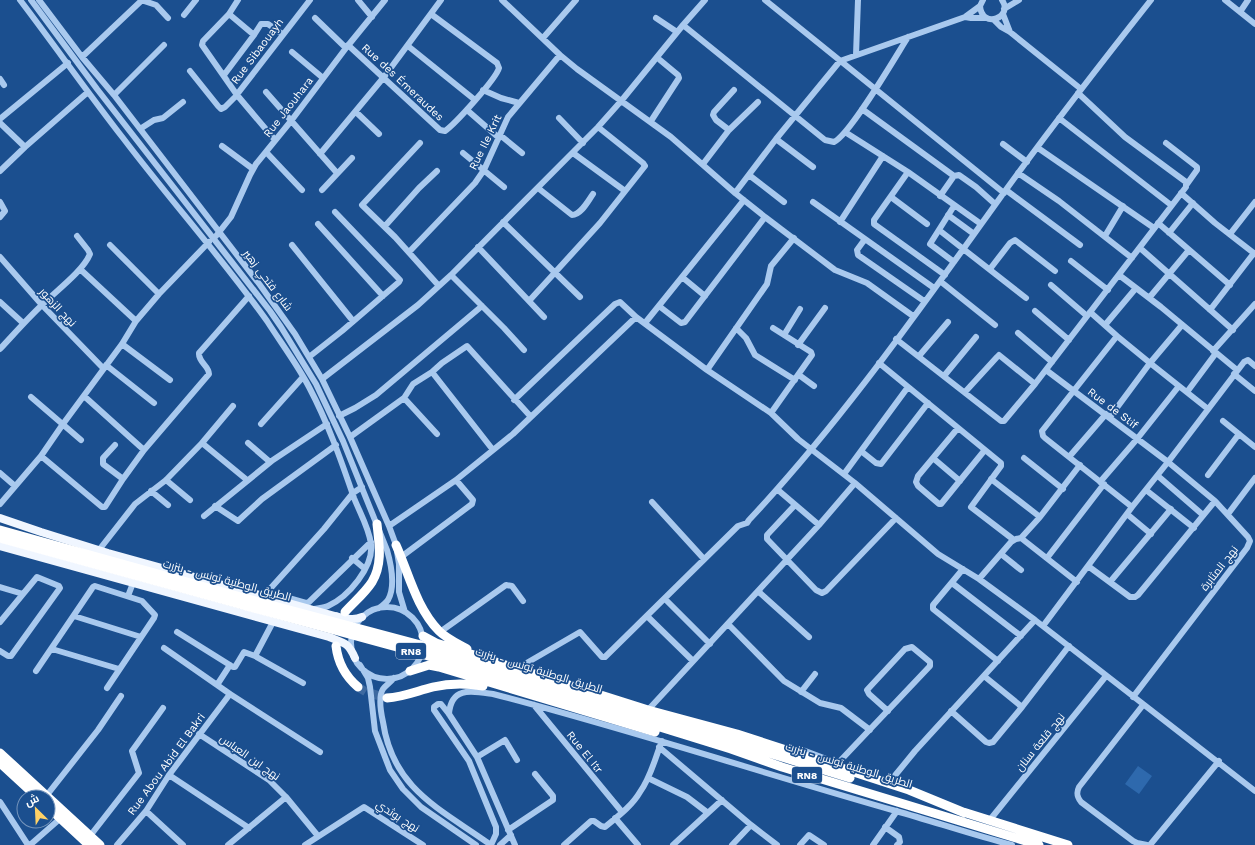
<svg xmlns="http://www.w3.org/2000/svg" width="1255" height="845" viewBox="0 0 1255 845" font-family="'Work Sans',Cairo,sans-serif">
	<rect width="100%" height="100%" fill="#1b4f8f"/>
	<!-- green -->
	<path fill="#2e69ad" d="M1138,766L1152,776L1139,794L1125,784Z"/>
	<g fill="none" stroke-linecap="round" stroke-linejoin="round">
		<!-- highway-tunnel -->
		<path stroke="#3d69a0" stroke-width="9" stroke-dasharray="9 4.5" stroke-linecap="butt" d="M358,687L366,692L387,698"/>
		<!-- minor -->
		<path stroke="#a9c9ee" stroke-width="6" d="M20,0C55,46 88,93 123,138C170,200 222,258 267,321C281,343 297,364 309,387C328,423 341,460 354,498C360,513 369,528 371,544C374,567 348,597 328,606C324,608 319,608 314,609
			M31,0L97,89L270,311L281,327L316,384L343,441L387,550C391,564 396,586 388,600C386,603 382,606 379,608
			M39,0L82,57L114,95L260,285L295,334L322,379L350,437L389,526L396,545L399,564V592L405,612
			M141,0L156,5L168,18
			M238,0L229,14L203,41L202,45L237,95L275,140
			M358,0L372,17
			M502,0L560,55L577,69L671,137L735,193L765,217L835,270L867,283L913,316
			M765,0L1004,193
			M983,0L980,6C982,30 1014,17 1002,0
			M1225,0L1255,24
			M1004,9L1019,0
			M1240,12L1248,0
			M229,14L254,35
			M1003,14L1010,32
			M184,15L196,0
			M965,17L971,18H986
			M315,18L346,48
			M656,18L677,32
			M994,20L1001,27L1010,32L1081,89
			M683,25L705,0
			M543,38L576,0
			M348,45L440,130L445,131C455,124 496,79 499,68L497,63L431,14
			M408,46L475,100
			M292,52L323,78
			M856,55L858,0
			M82,57L141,1
			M190,71L218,106L221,109L225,107L235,97L310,0
			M224,75L254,35L261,24H268L282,34
			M0,79L4,85
			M483,90L501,98L519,103
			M266,92L337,173
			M114,95L164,45
			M862,109L954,176L959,175L976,187L995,204
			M467,110L499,138
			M356,112L379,134
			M559,118L583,143
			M1059,118L1171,205
			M0,119L68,63
			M651,121L679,78L678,75L660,60
			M0,123L25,147
			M140,129L154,120L163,118L183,102
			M729,130L716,120L713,115L714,112L734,90
			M845,132L908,172L981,224
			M500,135L522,153
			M776,139L813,167
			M420,143L362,205L395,237L439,286
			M1166,143L1197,167V170L1187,184
			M1003,144L1027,162
			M222,146L253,169
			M1038,148L1154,228
			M266,152L302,190
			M463,153L504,187
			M573,153L625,191
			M320,154L384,77L441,0
			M703,164L729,130L758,102
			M0,171L25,147L88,92
			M908,172L874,220V224L945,275
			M1018,173L1059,201L1132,258
			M749,175L784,202
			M538,188L572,215C581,215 588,201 593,194
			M322,190L352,158
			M1006,190L1080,245
			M735,193L776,139L840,61L965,17L980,6
			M1181,193L1215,223L1255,254
			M940,196L954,176
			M891,197L927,224
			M0,202L5,211L0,217
			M813,202L934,288
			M948,215L974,234
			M503,222L580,297
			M840,222L883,156
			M1158,223L1230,285
			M318,224L383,296
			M385,226L419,188L437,171
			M939,230L1026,298
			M1169,233L1193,203
			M1230,234L1255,202
			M216,236L231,217L250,175L256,164L291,121L346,48L385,0
			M1105,236L1123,206
			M865,239L857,250L858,255L924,301
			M110,245L159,294
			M292,245L353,321
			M478,247L544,317
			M1140,248L1233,330
			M409,252L475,183L484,170L508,117L560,55
			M0,257L42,305L103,368
			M1071,261L1108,290
			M954,262L930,244L954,206
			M80,269L136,321
			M990,269L1010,243L1015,240L1055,271
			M451,275L504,328L524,350
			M1119,275L1161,307L1237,370
			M682,277L705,296
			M940,281L995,325
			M1051,285L1087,316
			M1149,298L1189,250
			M529,301L600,223L645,166L643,163L598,127
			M0,302L23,323
			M659,306L681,323L685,322L765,217
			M1210,310L1254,253
			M1035,311L1069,340
			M1090,312L1117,336
			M645,323L744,200
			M1105,325L1136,288
			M736,328L746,338L755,355L795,380
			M1018,333L1052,362
			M784,335L800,309
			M896,339L1001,421H1004L1035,384L1186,187V182L1125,137L1078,93
			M122,344L170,380
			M798,345L825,308
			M0,349C14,334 28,318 43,304C56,291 83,271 90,254L88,250L77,236
			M1213,351L1255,304
			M919,356L948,322
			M309,357L342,331L399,282L400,280L335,212
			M879,363L1001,463V466L971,507L1014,540
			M106,365L154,403
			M707,370L767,284L771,266L794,238
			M1046,370L1168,462L1215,501L1248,537L1250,541L1247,548L1133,697
			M432,372L493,450
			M1234,374L1255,391
			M799,375L814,386
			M944,376L976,337
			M322,379L418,305L451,275L598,127L622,100L683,25L825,140L834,142C850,135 896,56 908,37
			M965,392L997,357L999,355L1035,384
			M1187,392L1216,353
			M84,396L144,450
			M31,397L81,440
			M404,398L437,434
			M514,400L615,304L620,302L636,317
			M771,413L812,355L811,352L773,328
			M339,416L355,408L376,395L482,306
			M1110,417L1150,363L1182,325
			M1223,421L1255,447
			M261,424L303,377
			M958,428L918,476L916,482L918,486L939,504H941L984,451
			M350,437L404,398L413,384L432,372L442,363L467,346L531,417
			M202,443L247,480
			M248,443L270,462
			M115,445L103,458V464L123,479
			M861,451L876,463L881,464L928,403
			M41,456L102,507H105L123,479L144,450L209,374C209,366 198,362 199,353L249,296
			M1069,457L1106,414
			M933,458L960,481
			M1024,458L1063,489
			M0,473L15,486
			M844,474L908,387
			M1208,475L1239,434
			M1158,476L1203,515
			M991,479L1040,517
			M166,480L190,500
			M1100,482L1137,439L1179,386
			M362,487L353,493L324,529L269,590L271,593L306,603L309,602L371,542
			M778,490L819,525
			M1146,490L1194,528
			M151,491L168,505
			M652,502L704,559
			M0,504L41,456L63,424L122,344L136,321L159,294L209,242
			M795,505L767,535V539L816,590L822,593L826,591L896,518
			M215,506L238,521L262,499L336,445
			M1132,507L1045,438L1043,436L1042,431L1117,336L1150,363L1208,409
			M1127,514L1151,534
			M1228,514L1255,478
			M204,516L273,460L327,424
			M389,526L456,480L513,434L636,317L707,370L771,413L798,439L855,483L938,554L979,579L1035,620L1255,791
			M1021,538L1077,582
			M99,550L135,504L166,480L202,443L233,406
			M1001,554L1021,570
			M401,557L472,504L473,500L456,480
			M352,558L365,569
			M1047,558L1104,484
			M1088,566L1130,597H1135L1138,595L1215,501
			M963,569L933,605V609L998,661
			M979,579L1011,542L1016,539L1021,538L1040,517L1080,465
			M1110,582L1171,509
			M952,583L1021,636
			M0,587L23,594
			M759,592L809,637
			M128,596L133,583
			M665,599L710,644
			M351 643a36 36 0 1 1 72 0a36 36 0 1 1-72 0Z
			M74,616L141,637
			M647,616L693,661
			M0,622L37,577L59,586L60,588L11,656H8L0,651
			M273,622L255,656L303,683
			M728,624L784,681L820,703L841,708L870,730
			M1043,626L1132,507L1168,462L1244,362L1248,360L1255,366
			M177,632L233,667H235L244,652L255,656
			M440,632L506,585L512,586L523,601
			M164,648L230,694L320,752
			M52,649L119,669
			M360,665L368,678L370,687L375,731L390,770L403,789L421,807L476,845
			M518,668L580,632L602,657H605L738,526L747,523L749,520C840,423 917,313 995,205C1045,135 1098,67 1151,0
			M36,671L93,587L95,586L142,601L155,615L154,618L107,688
			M984,676L1022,707
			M394,678C391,682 386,685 383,689C378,697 381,713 383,722C393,790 441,809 491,845
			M217,685L230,665
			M801,692L815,674
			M534,705L622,812
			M1143,705L1079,787C1076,793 1077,797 1081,802L1133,841L1137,843L1147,845
			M648,710L819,525L855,483
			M951,711L986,742L989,743L993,742L1022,707L1069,646
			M449,714C451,686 472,691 493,694C628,729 762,773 896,811C935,822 973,835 1012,845
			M199,734L269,780L286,797L318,836
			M659,747L751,825L777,845
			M792,753L800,749L837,763L840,761L930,666V662L912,647L905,649L867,690L869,694L888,711
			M477,757L505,740L517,760
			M169,775L249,828
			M648,778L687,797L708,813
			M888,784L915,751L1035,620
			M47,795L98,730L121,696
			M0,802L28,845
			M146,811L183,845
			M615,818L638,845
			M989,821L1106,676
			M885,827L899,837L900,842L897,845
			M508,830L553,800V796L535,774
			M90,836L139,773L132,751L163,708
			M30,845L62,817
			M117,845L146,811L169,775L230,694
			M228,845L286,797
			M305,845L364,807L423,845
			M491,845L496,834V827L469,761L434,710V707L438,704H441L449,714L477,757L515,845
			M500,845L511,835
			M564,845L591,821H594L601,826L605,827C617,817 632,806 640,792C651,777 655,758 662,741
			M673,845L722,800
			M732,845L751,825
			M800,845L809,835L824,845
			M873,845L897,811
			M1150,845L1219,761"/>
		<!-- major -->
		<path stroke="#f0f6ff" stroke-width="8" d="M0,518L41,532L108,553L335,616C344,618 353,621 362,617
			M0,546L329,637C344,643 348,642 355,658"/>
		<!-- highway -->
		<path stroke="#fff" stroke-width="9" d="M0,530L248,599
			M0,538L246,606
			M396,545C409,574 416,607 439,631C446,638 458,644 467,649
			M345,612C353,603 365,593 372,582C383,564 379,543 377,524
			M423,636L436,643L648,710L737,734L909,790L965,813
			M336,646C338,663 345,676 358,687
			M410,671L429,665L439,667L655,732
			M578,694L850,778
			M387,698C403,697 417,691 433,687C450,683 466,683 483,686
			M576,701L731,749L782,767L1039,845
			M0,753L100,845
			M0,763L37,797
			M48,807L89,845
			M960,811L1068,845"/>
		<!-- highway-bridge -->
		<path stroke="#fff" stroke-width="9" d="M248,599L417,644L578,694
			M246,606L415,652L576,701"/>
	</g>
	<g text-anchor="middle" stroke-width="3.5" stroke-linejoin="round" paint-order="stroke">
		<!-- shield labels -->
		<g fill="#1b4f8f" stroke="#bbcadd" stroke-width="1">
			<rect x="396" y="643" width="30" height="16" rx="3"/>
			<rect x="792" y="767" width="30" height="16" rx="3"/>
		</g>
		<g font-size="10" font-weight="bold" fill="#fff">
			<text x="411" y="655">RN8</text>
			<text x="807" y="779">RN8</text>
		</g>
		<!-- street labels -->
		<g font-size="11" fill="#fff" stroke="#1b4f8f">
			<text transform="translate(257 51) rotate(-53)" y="4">Rue Sibaouayh</text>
			<text transform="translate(403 82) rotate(43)" y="4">Rue des Émeraudes</text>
			<text transform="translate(288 107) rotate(-52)" y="4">Rue Jaouhara</text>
			<text transform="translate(485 142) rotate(-64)" y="4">Rue Ile Krit</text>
			<text transform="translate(268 280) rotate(53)" y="4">شارع فتحي زهير</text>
			<text transform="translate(58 307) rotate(47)" y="4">نهج الزهور</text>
			<text transform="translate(1113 408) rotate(37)" y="4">Rue de Stif</text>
			<text transform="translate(1219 568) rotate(-52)" y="4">نهج المثابرة</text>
			<text transform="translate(227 580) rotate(15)" y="4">الطريق الوطنية تونس - بنزرت</text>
			<text transform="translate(539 670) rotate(17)" y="4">الطريق الوطنية تونس - بنزرت</text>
			<text transform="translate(1040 742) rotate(-51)" y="4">نهج قلعة سنان</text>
			<text transform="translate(585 752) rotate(51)" y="4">Rue El Itr</text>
			<text transform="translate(250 757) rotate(35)" y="4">نهج ابن العباس</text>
			<text transform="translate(166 764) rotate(-54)" y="4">Rue Abou Abid El Bakri</text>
			<text transform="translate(849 765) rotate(17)" y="4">الطريق الوطنية تونس - بنزرت</text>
			<text transform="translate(398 816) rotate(33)" y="4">نهج بوثدي</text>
		</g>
	</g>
	<!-- north arrow -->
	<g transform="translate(36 809) rotate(336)"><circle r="19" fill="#1b4f8f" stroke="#7695bc"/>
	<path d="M0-3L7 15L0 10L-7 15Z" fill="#ffd166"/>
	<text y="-6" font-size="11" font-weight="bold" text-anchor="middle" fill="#ffffff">ش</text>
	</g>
</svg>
